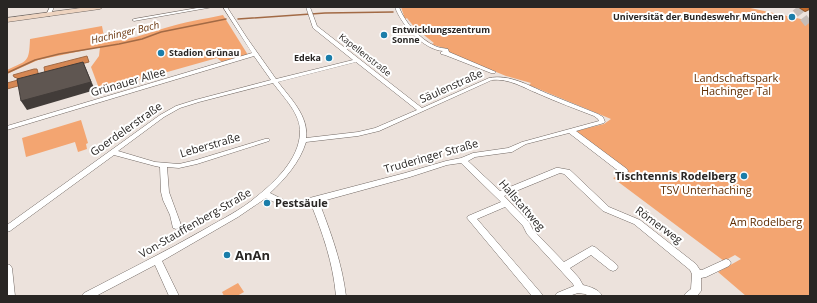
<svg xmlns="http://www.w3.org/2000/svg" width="817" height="303" viewBox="0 0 817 303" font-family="'Open Sans',sans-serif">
	<rect width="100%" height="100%" fill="#ece2dc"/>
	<!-- green -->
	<path fill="#f3a571" d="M401,7H746L810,21V296H746L718,272L741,259L735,255L724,261L613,178L628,172L576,131L604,124L611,119L529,85L531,83L506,76L450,53L447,49L434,45L432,44L434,43L415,28L407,18L405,19Z
		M223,15L248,55L222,62L217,58L100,91L91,67L99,56L100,47L38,60L7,74V70C28,60 29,63 30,39L102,26L105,42C126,41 146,34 165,28C184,22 204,19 223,15Z
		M81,120L88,143L86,144L87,149L78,152L75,142L26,157L22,138Z
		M238,283L244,292L237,296H224L222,292Z"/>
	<!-- water -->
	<path fill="#d68753" stroke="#a26a45" d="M87,56L89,62L45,73L44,67Z
		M34,69H37L40,80L7,89V83L18,80L17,78L14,77L13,75Z"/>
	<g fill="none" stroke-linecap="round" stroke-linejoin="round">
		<!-- stream -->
		<path stroke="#a26a45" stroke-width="1.5" d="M238,19L325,13L393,12
			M7,73L35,60L59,54L119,44L142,39L161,32L226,19"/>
		<!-- motorway-tunnel -->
		<path stroke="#c5bcb7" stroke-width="8" stroke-dasharray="8 4" stroke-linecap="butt" d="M796,8L810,26"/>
		<!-- minor casing -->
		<g stroke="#726964" stroke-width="1">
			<path id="minor" d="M50,7H54L50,16H46V15Z
				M203,7H213L134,21L132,20L134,19Z
				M223,7H227L247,38L276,79L353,60L313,28L306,7H310L317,26L422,108L489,78C509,74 528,85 546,93C563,100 581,107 598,114L603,117L605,122L604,123L576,131L627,169L628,171L627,173H621L569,133L526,144L512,152L475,157L468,161L500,191L556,168H559L570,170L609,207L640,220L696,264L700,270H702L726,259L729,260L731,263L729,266L706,277L701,278V291L697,296H684L686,293L691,289L692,274L690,270L634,224L603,211L564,174L560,173L504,196L529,222L533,230L564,262L592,246L595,247L616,264L618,267L616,270L613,271L610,270L591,255L570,268L579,278L583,285C590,287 599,289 602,296H589L585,294L578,293L569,296H555L557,293L574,286L573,284L527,234L523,226L505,207L477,219L541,293L543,296H532L467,218L468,216L501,202L461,163L447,165L410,177L319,202C331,233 342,263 346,296H336C333,263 323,234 311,204C289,209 286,208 266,198L238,217L162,261L179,296H169L155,265L96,296H82L84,293C124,272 165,252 205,229C222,219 241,210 256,197C275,182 299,159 300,133C301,114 284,98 273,83L199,102L180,108L164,117L118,151L155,162L179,164L196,160L265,139H269L270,140L269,141L197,164L179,168L167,167L169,192L180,222V226L179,228L176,229L173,228L170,215L163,200L161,192L160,167L155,166L114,155L10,231L7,232V225L160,115L176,106L195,100L271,80L254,56L7,130V126L252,53ZM356,62L417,110L375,128L358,132L306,138C309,116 290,98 278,82ZM492,80C509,78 524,88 539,94C557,102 576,109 594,116L598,119L599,121L522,142L508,148L473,153L461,158L446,161L405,173L298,201H286L270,193C285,179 300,162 306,142L358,136L379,131Z
				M395,7H399C405,23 420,39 435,46C439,48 444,48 448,49L449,52L496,72L495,73H491L445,55L441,54V52L443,51C424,50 401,25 395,7Z
				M7,264L10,265L12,268L15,296H7Z"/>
		</g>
		<!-- secondary casing -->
		<g stroke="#726964" stroke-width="1">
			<path id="secondary" d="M88,7H103L100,9L7,22V18Z"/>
		</g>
		<!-- motorway casing -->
		<g stroke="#8f552a" stroke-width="2">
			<path id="motorway" d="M799,7H807L809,9L805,11Z"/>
		</g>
		<!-- minor -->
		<use href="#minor" fill="#fff" fill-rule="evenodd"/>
		<!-- secondary -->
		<use href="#secondary" fill="#eed4c0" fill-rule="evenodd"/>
		<!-- motorway -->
		<use href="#motorway" fill="#c66e2d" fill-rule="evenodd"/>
	</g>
	<!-- shaded-wall -->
	<path fill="#423c39" d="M83,62L95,90L27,110L21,101Z"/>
	<!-- building -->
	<path fill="#5f5651" stroke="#423c39" d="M83,62L91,82L21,101L17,79Z"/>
	<!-- markers -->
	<g fill="#1a7da9" stroke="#fff" stroke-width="1.5">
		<circle cx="792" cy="17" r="4"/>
		<circle cx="384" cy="35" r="4"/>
		<circle cx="161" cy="53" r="4"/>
		<circle cx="329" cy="58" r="4"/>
		<circle cx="744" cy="176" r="4"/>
		<circle cx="267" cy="203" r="4"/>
		<circle cx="227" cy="255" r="4"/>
	</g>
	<g text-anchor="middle" stroke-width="4" stroke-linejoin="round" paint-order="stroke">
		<!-- far-poi labels -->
		<g font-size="9" font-weight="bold" fill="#292624" stroke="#fff" text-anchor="end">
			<text x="784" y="20">Universität der Bundeswehr München</text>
			<text x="392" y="33" text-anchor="start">Entwicklungszentrum<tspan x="392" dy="10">Sonne</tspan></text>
			<text x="169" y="56" text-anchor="start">Stadion Grünau</text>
			<text x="321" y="61">Edeka</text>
		</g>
		<!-- far-street labels -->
		<g font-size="9" fill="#292624" stroke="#fff">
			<text transform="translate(365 55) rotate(38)" y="3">Kapellenstraße</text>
		</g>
		<!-- far-water labels -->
		<g font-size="10" font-style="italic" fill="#68340c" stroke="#fff">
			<text transform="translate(125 32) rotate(-13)" y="4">Hachinger Bach</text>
		</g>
		<!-- park labels -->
		<g font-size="11" fill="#602e03" stroke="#fff">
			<text x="736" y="82">Landschaftspark<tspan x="736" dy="13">Hachinger Tal</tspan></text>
			<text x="706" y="194">TSV Unterhaching</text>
			<text x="766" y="226">Am Rodelberg</text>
		</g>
		<!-- street labels -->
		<g font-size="11" fill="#292624" stroke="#fff">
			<text transform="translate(128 82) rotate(-16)" y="4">Grünauer Allee</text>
			<text transform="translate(451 86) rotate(-24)" y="4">Säulenstraße</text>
			<text transform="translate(126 129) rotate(-35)" y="4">Goerdelerstraße</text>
			<text transform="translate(210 145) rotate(-16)" y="4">Leberstraße</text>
			<text transform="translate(431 156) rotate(-16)" y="4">Truderinger Straße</text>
			<text transform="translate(522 205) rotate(49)" y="4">Hallstattweg</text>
			<text transform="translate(195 223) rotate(-30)" y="4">Von-Stauffenberg-Straße</text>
			<text transform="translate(659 225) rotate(36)" y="4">Römerweg</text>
		</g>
		<!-- poi labels -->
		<g font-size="11" font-weight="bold" fill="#292624" stroke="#fff" text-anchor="end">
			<text x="736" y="180">Tischtennis Rodelberg</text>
			<text x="275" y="207" text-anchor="start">Pestsäule</text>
		</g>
		<!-- near-poi labels -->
		<g font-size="13" font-weight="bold" fill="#292624" stroke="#fff" text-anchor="start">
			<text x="235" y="260">AnAn</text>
		</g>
	</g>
	<!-- border -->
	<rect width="817" height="303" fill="none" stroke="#292624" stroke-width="16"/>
</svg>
